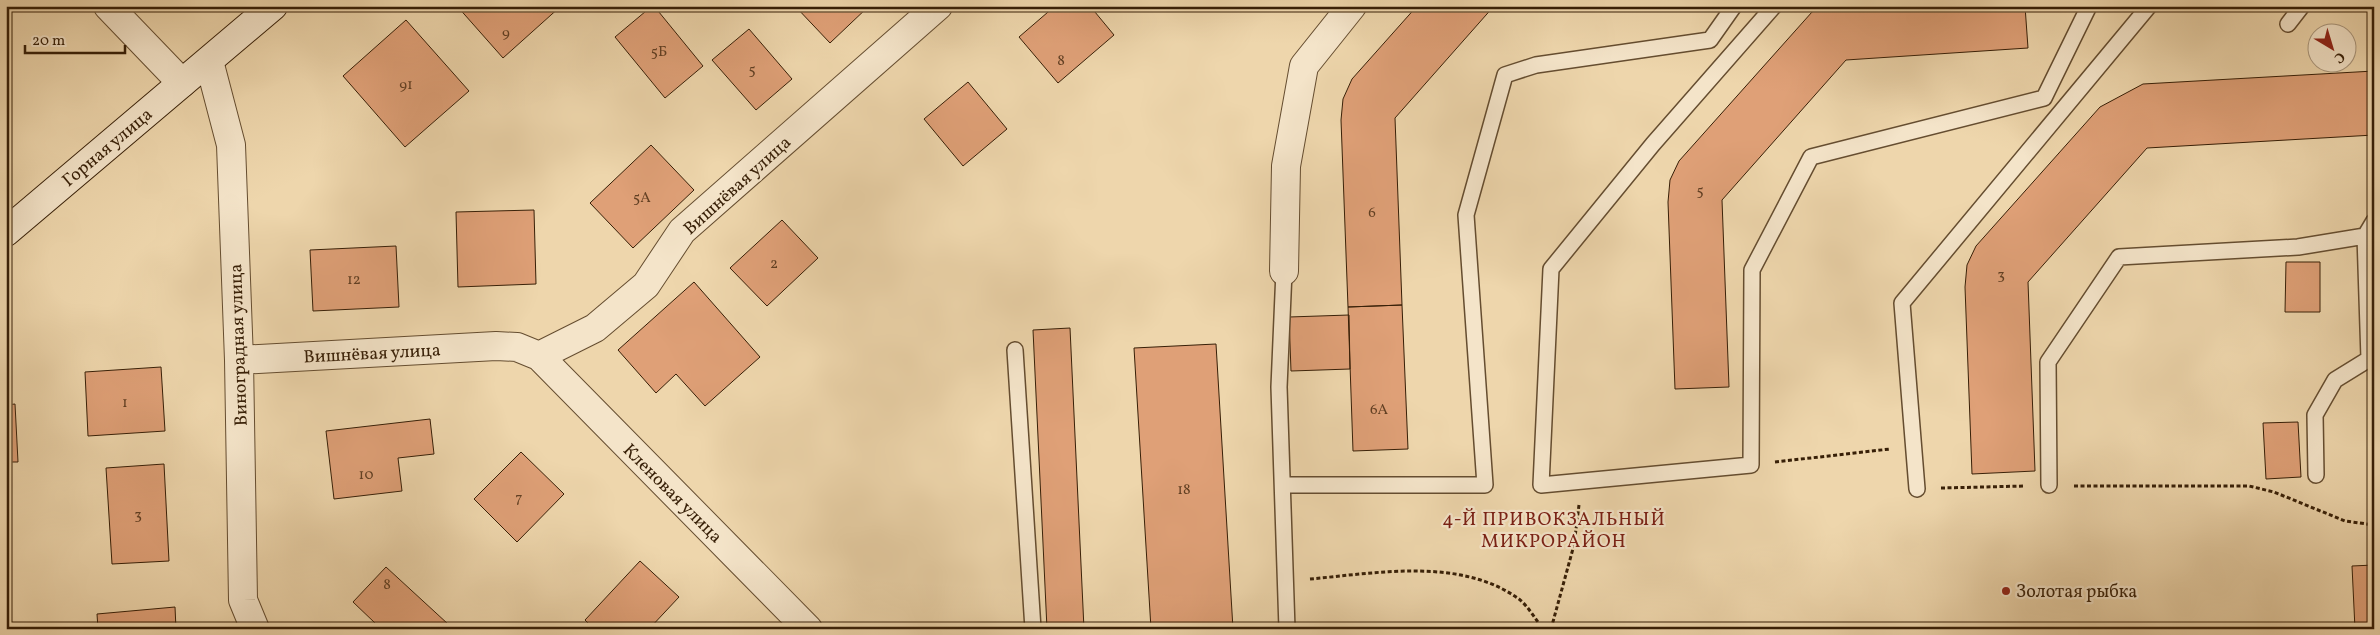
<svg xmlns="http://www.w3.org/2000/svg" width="2380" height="635" viewBox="0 0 2380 635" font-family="Vollkorn,serif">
	<rect width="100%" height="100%" fill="#eed6ac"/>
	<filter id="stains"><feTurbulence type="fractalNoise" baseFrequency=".004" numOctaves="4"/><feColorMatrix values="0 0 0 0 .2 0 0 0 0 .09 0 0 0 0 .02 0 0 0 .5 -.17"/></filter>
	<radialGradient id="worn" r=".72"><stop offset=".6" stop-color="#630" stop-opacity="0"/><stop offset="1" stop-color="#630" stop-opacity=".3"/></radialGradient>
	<!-- building -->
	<path fill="#dfa077" stroke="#371f07" d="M457,6H561L503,58Z
		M652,6H654L703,66L665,98L615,37Z
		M795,6H869L830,43Z
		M1055,6H1090L1114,35L1058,83L1019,37Z
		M1417,6H1494L1395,118L1402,305L1348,307L1341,120L1343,99L1352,79Z
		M1822,6H2025L2028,48L1846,60L1722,200L1729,387L1675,389L1668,202L1670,180L1679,161L1812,12Z
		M406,20L469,91L405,147L343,76Z
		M749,29L792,79L756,110L712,60Z
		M2374,71V135L2147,148L2028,282L2035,471L1972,474L1965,287L1967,265L1976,246L2100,107L2143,84Z
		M968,82L1007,129L963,166L924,119Z
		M651,145L694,190L633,248L590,203Z
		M534,210L536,284L458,287L456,212Z
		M782,220L818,258L767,306L730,268Z
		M396,246L399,307L313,311L310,250Z
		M2286,262H2320V312H2285Z
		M694,282L760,357L705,406L676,374L656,393L618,350Z
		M1402,305L1408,449L1353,451L1348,307Z
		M1349,315L1350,369L1291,371L1289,317Z
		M1070,328L1084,629H1047L1033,330Z
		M1216,344L1233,629H1151L1134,348Z
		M161,367L165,431L88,436L85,372Z
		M15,404L18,462H6V405Z
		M430,419L434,454L398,458L402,491L334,499L326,431Z
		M2298,422L2301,477L2266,479L2263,423Z
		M521,452L564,494L517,542L474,499Z
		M164,464L169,561L112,564L106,468Z
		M640,561L679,597L649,629H594L585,620Z
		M2374,565V629H2355L2352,566Z
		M386,567L448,624L444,629H369L375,623L353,602Z
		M175,607L176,629H98L97,614Z"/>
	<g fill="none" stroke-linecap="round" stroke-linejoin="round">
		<!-- lane casing -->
		<g stroke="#654d30" stroke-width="18">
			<path id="lane" d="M1774,6L1653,144L1551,269L1541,485L1751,465L1752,270L1811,157L2044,98L2089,6
				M2288,24L2302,6
				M2365,236L2369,359H2374
				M1284,271L1279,387L1287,629
				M1015,350L1033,629
				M2316,475L2315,415L2335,380L2369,359
				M1284,485H1485L1466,215L1505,75L1536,65L1710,40L1734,6
				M2049,485L2048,362L2119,257L2298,247L2365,236L2374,221
				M1917,489L1902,303L2149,6"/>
		</g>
		<!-- street casing -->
		<g stroke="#654d30" stroke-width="30">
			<path id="street" d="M108,6L182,83
				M209,61L231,145L239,360L243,600L255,629
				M1284,271L1286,166L1304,66L1352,6
				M539,356L595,328L646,285L682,231L938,6
				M239,360L496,346L517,347L539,356L808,629"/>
		</g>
		<!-- secondary casing -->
		<g stroke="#371f07" stroke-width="30">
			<path id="secondary" d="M6,232L273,6"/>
		</g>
		<!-- path -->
		<path stroke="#371f07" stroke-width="3" stroke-dasharray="4 2.5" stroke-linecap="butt" d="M1775,462L1890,449
			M2074,486H2249L2274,492L2345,521L2374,525
			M1941,488L2025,486
			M1310,579C1378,573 1460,557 1519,599C1528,606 1536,620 1543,629
			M1551,629L1574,545L1579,505"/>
		<!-- lane -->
		<use href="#lane" stroke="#f4e4c9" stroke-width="15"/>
		<!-- street -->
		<use href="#street" stroke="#f4e4c9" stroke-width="28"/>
		<!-- secondary -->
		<use href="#secondary" stroke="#f4e4c9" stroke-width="28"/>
	</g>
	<!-- markers -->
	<circle fill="#8f2418" stroke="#f4e4c9" stroke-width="2" cx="2006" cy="591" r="5"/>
	<g text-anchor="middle" stroke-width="4.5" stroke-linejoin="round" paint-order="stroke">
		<!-- number labels -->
		<g font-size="15" fill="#613f23">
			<text x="506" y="37">9</text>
			<text x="659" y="56">5Б</text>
			<text x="1061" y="65">8</text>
			<text x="752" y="74">5</text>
			<text x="406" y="89">91</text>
			<text x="1700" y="195">5</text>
			<text x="642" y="202">5А</text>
			<text x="1372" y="217">6</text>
			<text x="774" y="268">2</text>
			<text x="2001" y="279">3</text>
			<text x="354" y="284">12</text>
			<text x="125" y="407">1</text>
			<text x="1379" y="414">6А</text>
			<text x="366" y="479">10</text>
			<text x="1184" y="494">18</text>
			<text x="519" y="502">7</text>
			<text x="138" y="519">3</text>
			<text x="387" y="589">8</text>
		</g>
		<!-- street labels -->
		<g font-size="18" fill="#371f07" stroke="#f4e4c9">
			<text transform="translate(107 147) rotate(-40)" y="6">Горная улица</text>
			<text transform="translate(737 185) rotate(-42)" y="6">Вишнёвая улица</text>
			<text transform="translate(238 345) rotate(-92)" y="6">Виноградная улица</text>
			<text transform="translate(372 353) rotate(-3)" y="6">Вишнёвая улица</text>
			<text transform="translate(673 493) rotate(45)" y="6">Кленовая улица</text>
		</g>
		<!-- poi labels -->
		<g font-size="18" fill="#371f07" stroke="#f4e4c9" text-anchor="start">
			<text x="2016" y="597">Золотая рыбка</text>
		</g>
		<!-- neighbourhood labels -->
		<g font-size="19" letter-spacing="1" fill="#7a1f14" stroke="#f4e4c9">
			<text x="1554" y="525">4-Й ПРИВОКЗАЛЬНЫЙ<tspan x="1554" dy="22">МИКРОРАЙОН</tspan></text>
		</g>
	</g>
	<!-- margin -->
	<rect width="2380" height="635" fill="none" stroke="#eed6ac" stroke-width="25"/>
	<rect x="8" y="8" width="2365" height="620" fill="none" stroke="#371f07" stroke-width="2.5"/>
	<rect x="12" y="12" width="2355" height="610" fill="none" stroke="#371f07"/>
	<!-- north arrow -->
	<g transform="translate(2332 48) rotate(142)"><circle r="24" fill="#f4e4c9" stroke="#a8957b"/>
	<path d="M0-4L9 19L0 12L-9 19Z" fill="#8f2418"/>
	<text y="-8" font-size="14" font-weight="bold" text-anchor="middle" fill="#371f07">С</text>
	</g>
	<!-- scale -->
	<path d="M25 45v8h100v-8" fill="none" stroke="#371f07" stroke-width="2.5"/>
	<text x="32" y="45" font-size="15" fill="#371f07" stroke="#f4e4c9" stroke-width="4" paint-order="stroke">20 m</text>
	<rect width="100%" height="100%" filter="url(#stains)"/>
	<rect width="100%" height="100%" fill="url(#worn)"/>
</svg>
